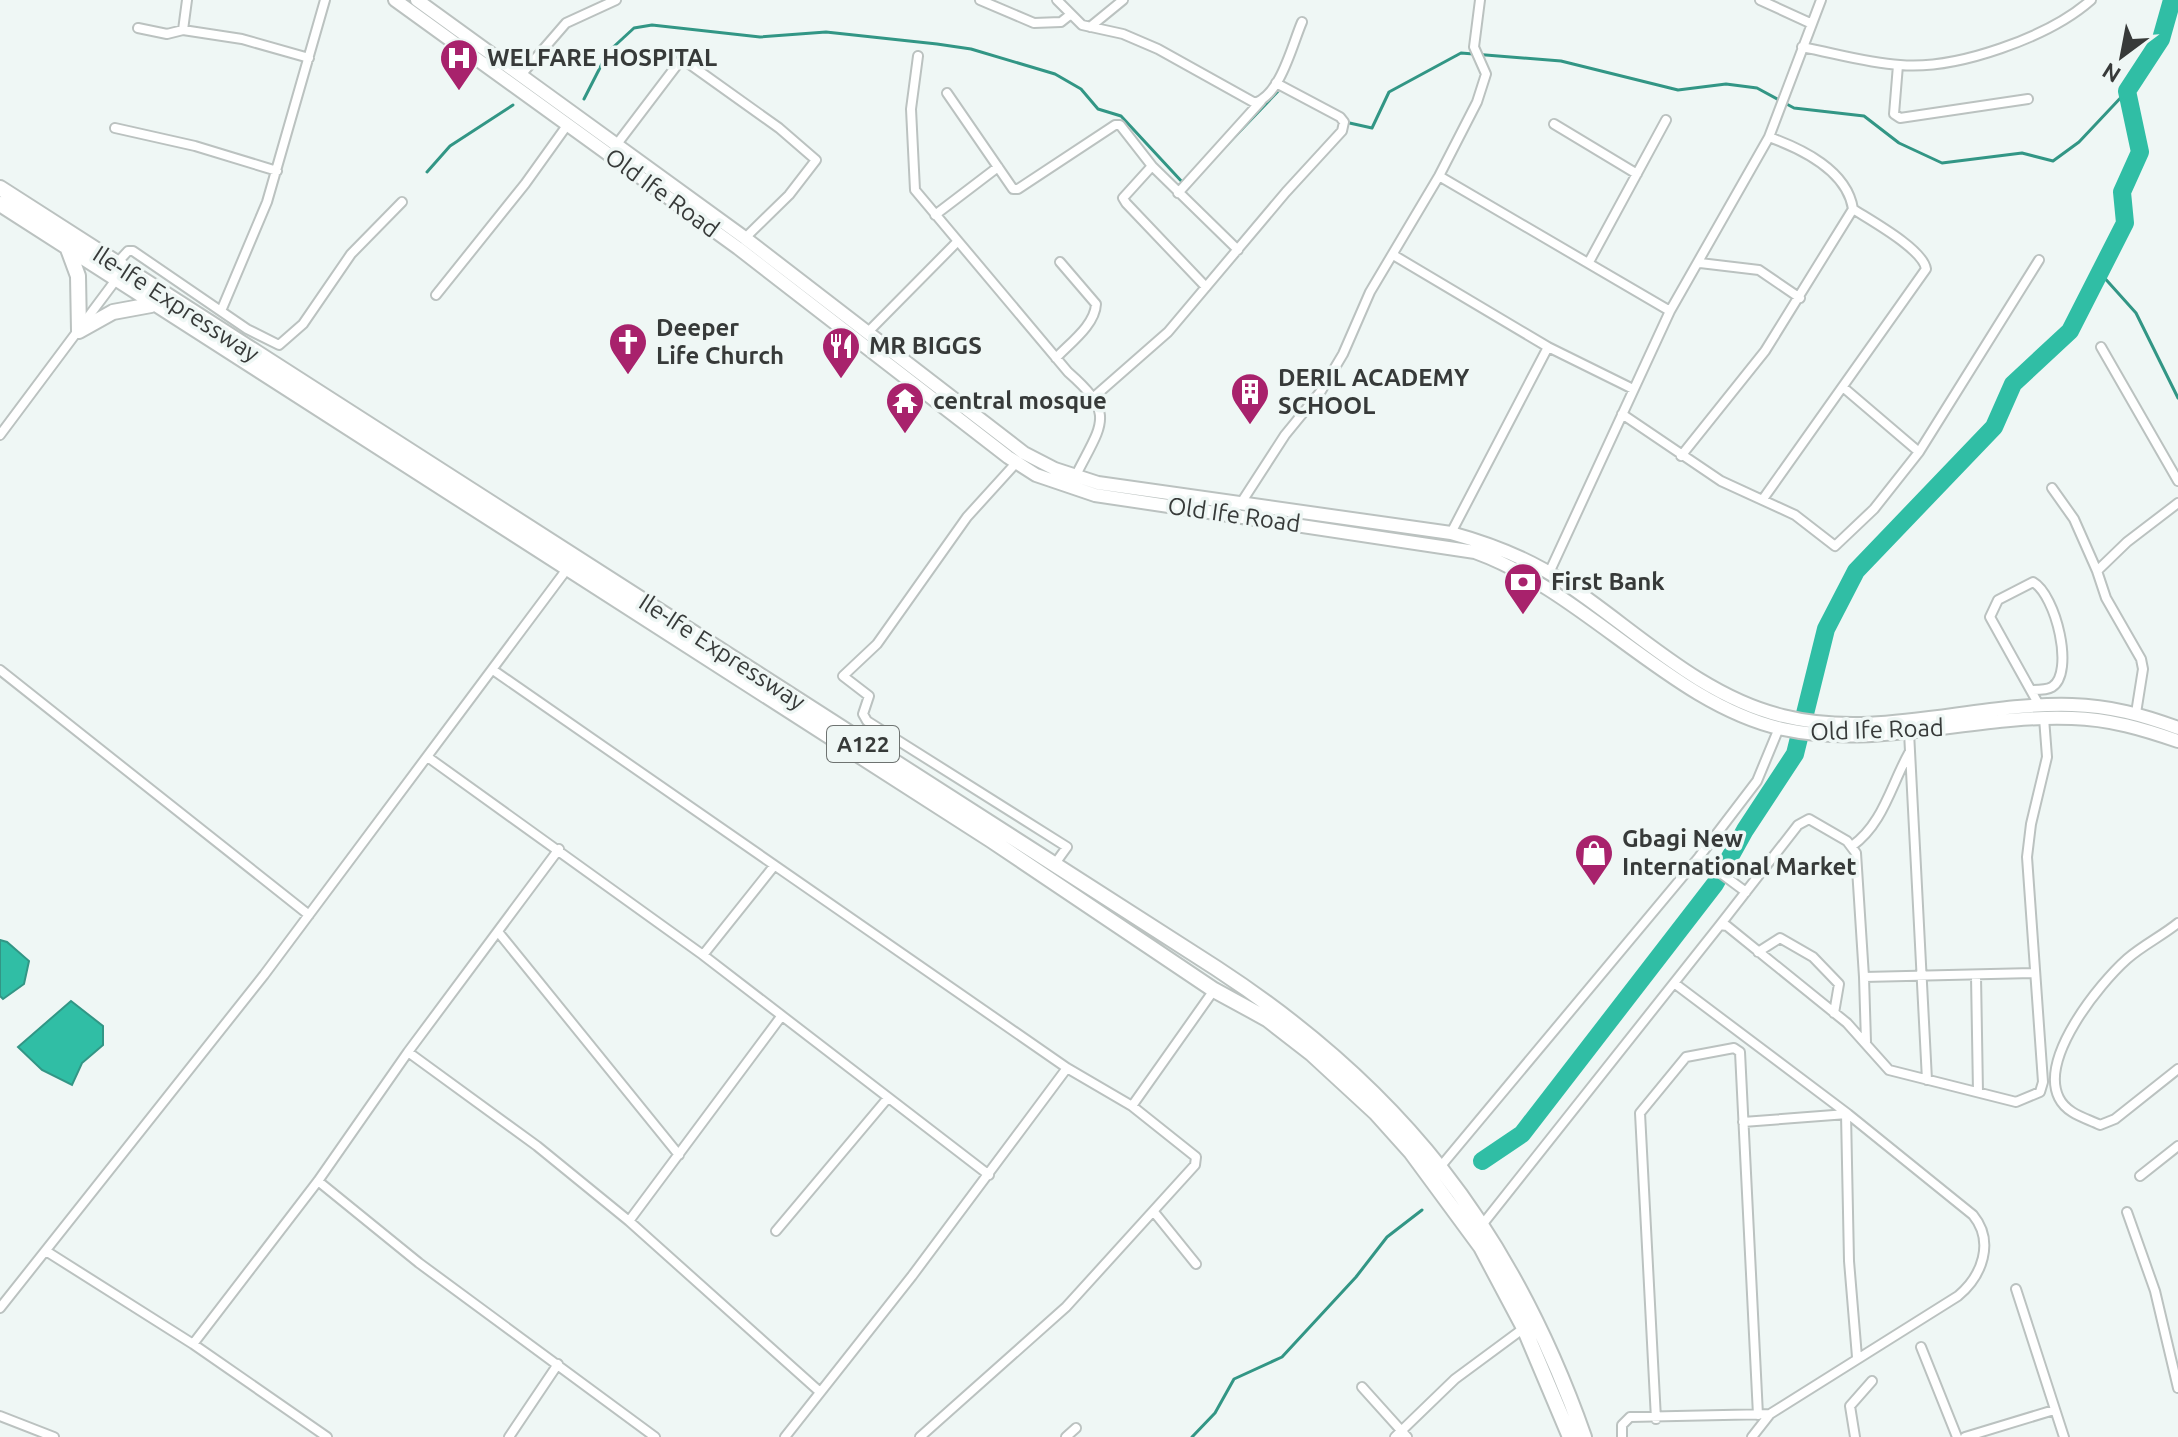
<svg xmlns="http://www.w3.org/2000/svg" width="2178" height="1437" viewBox="0 0 2178 1437" font-family="Ubuntu,sans-serif">
	<rect width="100%" height="100%" fill="#eff7f5"/>
	<!-- water -->
	<path fill="#30bea5" stroke="#329685" stroke-width="2" d="M0,940L7,942L29,961L24,984L3,999L0,996Z
		M71,1001L103,1026V1045L82,1063L72,1085L42,1070L18,1047Z"/>
	<g fill="none" stroke-linecap="round" stroke-linejoin="round">
		<!-- stream -->
		<path stroke="#329685" stroke-width="3" d="M584,99L608,52L634,28L652,25L760,37L826,32L937,44L971,49L1055,74L1081,89L1098,109L1121,116L1184,184
			M1345,122L1372,128L1389,92L1461,53L1561,61L1678,90L1726,84L1757,88L1794,108L1864,116L1899,143L1942,163L2022,153L2053,161L2079,142L2127,91
			M1221,151L1282,87
			M427,172L450,146L513,105
			M2101,274L2136,313L2178,398
			M1192,1437L1215,1413L1234,1379L1282,1357L1356,1277L1387,1237L1422,1210"/>
		<!-- river -->
		<path stroke="#30bea5" stroke-width="18" d="M1482,1161L1522,1134L1715,884L1745,830L1795,754L1826,629L1856,571L1994,427L2013,384L2070,331L2125,223L2122,192L2140,152L2127,91L2161,39L2172,0"/>
		<!-- minor casing -->
		<g stroke="#bbc2c0" stroke-width="12">
			<path id="minor" d="M980,0L1034,23L1061,22L1071,14
				M1057,0L1082,25L1123,34L1158,49L1255,103C1281,94 1292,45 1302,22
				M1760,0L1810,23
				M1090,27L1123,0
				M138,28L167,34L183,30L242,39L309,58
				M183,30L187,0
				M1802,47C1834,53 1867,63 1900,65C1957,70 2049,37 2091,0
				M918,56L911,109L915,190L1068,372C1117,415 1102,423 1075,477
				M1898,65L1894,114L1900,118L2028,99
				M521,75L566,23L616,0
				M947,93L1013,189H1018L1115,125H1120L1152,166L1123,198L1126,203L1206,287
				M1554,124L1637,174
				M115,128L195,146L277,171
				M617,144L680,61L688,63L779,128L816,160L789,195L745,238
				M1152,166L1238,250
				M1439,176L1670,311
				M1178,193L1261,101
				M935,215L998,167
				M1395,256L1548,347L1633,389
				M1589,262L1666,120
				M1700,263L1759,270L1800,298
				M116,264L128,251H133L247,329L279,345L303,324L351,254L402,202
				M436,295L525,184L568,124
				M221,311L267,202L325,0
				M868,332L958,241
				M2101,347L2178,481
				M1056,358C1070,343 1095,325 1096,304L1060,262
				M1844,388L1919,452
				M1095,396L1168,332L1286,192L1342,131L1344,122L1340,117L1276,83
				M1622,414L1721,481L1795,515L1835,546L1874,509L1919,452L2039,260
				M0,435L115,281
				M1681,456L1765,351L1853,209
				M1017,462L967,517L877,644L843,676L869,696L863,714L867,721L1067,847L1054,865
				M2052,488L2074,519L2097,571
				M1763,499L1926,269C1923,249 1870,220 1853,209C1847,170 1802,149 1769,137
				M1241,503L1285,435L1321,391L1343,354L1370,292L1439,176L1477,102L1486,74L1474,47L1480,0
				M1451,533L1548,347
				M1549,573L1670,311L1769,137L1821,0
				M0,670L309,915
				M493,670L1067,1068L1132,1106L1196,1157L1195,1165L1066,1307L920,1437
				M2033,690C2038,690 2047,690 2052,687C2075,673 2056,595 2033,582L1998,600L1990,617L2039,705
				M2136,713L2143,669L2141,659L2106,598L2097,571L2127,542L2178,503
				M1909,732L1927,1080
				M429,758L703,955L989,1175
				M1852,846C1883,824 1891,785 1909,753
				M1699,857L1746,892
				M2178,923C2162,936 2143,945 2127,959C2099,984 2039,1058 2059,1098C2067,1114 2086,1118 2100,1125L2115,1119L2178,1069
				M1720,925L1798,825L1809,819L1847,841L1856,853L1864,977
				M499,933L679,1155
				M1758,952L1780,938L1813,957L1839,984L1834,1013
				M703,955L774,866
				M1976,976L1978,1092
				M1866,1042L1864,977L2033,973
				M408,1052L537,1146L629,1221L820,1392
				M1132,1106L1214,990
				M1846,1114L1849,1261L1857,1357
				M1743,1122L1847,1114
				M1441,1166L1699,857L1757,781L1779,728
				M2140,1176L2178,1146
				M318,1181L419,1263L655,1437
				M1154,1212L1196,1264
				M2127,1212L2155,1291L2178,1388
				M629,1221L780,1018
				M1482,1225L1720,925L1727,926L1847,1023L1889,1070L2016,1102L2040,1092L2043,1082L2027,857L2031,824L2047,757L2044,718
				M776,1231L887,1099
				M46,1251L193,1344L327,1437
				M2016,1289L2064,1437
				M0,1308L264,975L567,569
				M193,1344L318,1181L408,1052L559,849
				M1921,1347L1957,1437
				M1362,1387L1407,1437
				M0,1416L54,1437
				M1656,1419L1640,1113L1686,1057L1734,1048L1740,1052L1758,1415
				M509,1437L558,1364
				M785,1437L912,1276L1067,1068
				M1066,1437L1076,1428
				M1395,1437L1455,1379L1524,1328
				M1622,1437V1425L1630,1417L1770,1414L1958,1296C1982,1276 1995,1242 1973,1215L1848,1114L1674,983
				M1752,1437L1770,1414
				M1855,1437L1850,1406L1872,1381
				M1965,1437L2054,1410"/>
		</g>
		<!-- primary casing -->
		<g stroke="#bbc2c0" stroke-width="16">
			<path id="primary" d="M395,0L738,248L1008,457L1036,475L1095,495L1475,552C1586,592 1673,705 1783,729C1879,750 1976,714 2072,718C2110,719 2143,729 2178,741
				M417,0L745,238L1024,453L1055,469L1098,483L1451,533C1491,544 1528,558 1562,581C1632,627 1699,696 1783,716C1878,740 1976,702 2072,705C2110,706 2143,715 2178,728"/>
		</g>
		<!-- trunk casing -->
		<g stroke="#bbc2c0" stroke-width="18">
			<path id="trunk" d="M0,188L1216,968C1400,1088 1511,1230 1584,1437
				M0,204L991,840L1214,990L1267,1019L1312,1054L1376,1113L1411,1152L1481,1247L1524,1328L1570,1437
				M68,249L78,276L79,331
				M79,331L113,312L151,305"/>
		</g>
		<!-- minor -->
		<use href="#minor" stroke="#fff" stroke-width="8"/>
		<!-- primary -->
		<use href="#primary" stroke="#fff" stroke-width="12"/>
		<!-- trunk -->
		<use href="#trunk" stroke="#fff" stroke-width="14"/>
	</g>
	<!-- icons -->
	<defs>
		<g id="hospital-pin" transform="scale(2)"><path d="M0 17L-7.5 6A9.5 9.5 0 1 1 7.5 6Z" fill="#a8226c" stroke="#eff7f5"/><path d="M-5-5h3v3.5h4V-5h3V5h-3V1.5h-4V5h-3Z" fill="#fff"/></g>
		<g id="church-pin" transform="scale(2)"><path d="M0 17L-7.5 6A9.5 9.5 0 1 1 7.5 6Z" fill="#a8226c" stroke="#eff7f5"/><path d="M-1.2-6h2.4v3.5h3.3v2.4h-3.3V6h-2.4V-.1h-3.3v-2.4h3.3Z" fill="#fff"/></g>
		<g id="restaurant-pin" transform="scale(2)"><path d="M0 17L-7.5 6A9.5 9.5 0 1 1 7.5 6Z" fill="#a8226c" stroke="#eff7f5"/><path d="M-5-6h1v4h1v-4h1v4h1v-4h1v5L-1.5 .5V6h-2V.5L-5-1ZM5-6V6H3V1.5H1.5Q1.5-4 5-6Z" fill="#fff"/></g>
		<g id="building-pin" transform="scale(2)"><path d="M0 17L-7.5 6A9.5 9.5 0 1 1 7.5 6Z" fill="#a8226c" stroke="#eff7f5"/><path d="M-4-6H4V6H1V3H-1V6H-4ZM-2.5-4.3h1.7v1.8h-1.7ZM.8-4.3h1.7v1.8H.8ZM-2.5-1h1.7V.8h-1.7ZM.8-1h1.7V.8H.8Z" fill="#fff"/></g>
		<g id="temple-pin" transform="scale(2)"><path d="M0 17L-7.5 6A9.5 9.5 0 1 1 7.5 6Z" fill="#a8226c" stroke="#eff7f5"/><path d="M0-6L5-2H3V0L6.5 2.5H4V6H1.5V3h-3V6H-4V2.5H-6.5L-3 0V-2H-5Z" fill="#fff"/></g>
		<g id="bank-pin" transform="scale(2)"><path d="M0 17L-7.5 6A9.5 9.5 0 1 1 7.5 6Z" fill="#a8226c" stroke="#eff7f5"/><path d="M-6-4H6V4H-6ZM0-2.3a2.3 2.3 0 1 0 0 4.6a2.3 2.3 0 1 0 0-4.6Z" fill="#fff"/></g>
		<g id="shop-pin" transform="scale(2)"><path d="M0 17L-7.5 6A9.5 9.5 0 1 1 7.5 6Z" fill="#a8226c" stroke="#eff7f5"/><path d="M-5-2.5h2.3a2.7 3.5 0 0 1 5.4 0H5L5.5 6h-11ZM-1.5-2.5h3a1.5 2.3 0 0 0-3 0Z" fill="#fff"/></g>
	</defs>
	<g fill-rule="evenodd">
		<use href="#hospital-pin" x="459" y="58"/>
		<use href="#church-pin" x="628" y="342"/>
		<use href="#restaurant-pin" x="841" y="346"/>
		<use href="#building-pin" x="1250" y="392"/>
		<use href="#temple-pin" x="905" y="401"/>
		<use href="#bank-pin" x="1523" y="582"/>
		<use href="#shop-pin" x="1594" y="853"/>
	</g>
	<g text-anchor="middle" stroke-width="7" stroke-linejoin="round" paint-order="stroke">
		<!-- shield labels -->
		<rect fill="#eff7f5" stroke="#6e7371" stroke-width="2" x="827" y="726" width="72" height="36" rx="6"/>
		<g font-size="22" font-weight="bold" fill="#373a39">
			<text x="863" y="752">A122</text>
		</g>
		<!-- poi labels -->
		<g font-size="24" font-weight="bold" fill="#373a39" stroke="#eff7f5" text-anchor="start">
			<text x="487" y="66">WELFARE HOSPITAL</text>
			<text x="656" y="336">Deeper<tspan x="656" dy="28">Life Church</tspan></text>
			<text x="869" y="354">MR BIGGS</text>
			<text x="1278" y="386">DERIL ACADEMY<tspan x="1278" dy="28">SCHOOL</tspan></text>
			<text x="933" y="409">central mosque</text>
			<text x="1551" y="590">First Bank</text>
			<text x="1622" y="847">Gbagi New<tspan x="1622" dy="28">International Market</tspan></text>
		</g>
		<!-- street labels -->
		<g font-size="24" fill="#373a39" stroke="#eff7f5">
			<text transform="translate(662 193) rotate(36)" y="8">Old Ife Road</text>
			<text transform="translate(176 304) rotate(33)" y="8">Ile-Ife Expressway</text>
			<text transform="translate(1234 515) rotate(8)" y="8">Old Ife Road</text>
			<text transform="translate(722 652) rotate(33)" y="8">Ile-Ife Expressway</text>
			<text transform="translate(1877 730) rotate(-2)" y="8">Old Ife Road</text>
		</g>
	</g>
	<!-- north arrow -->
	<g transform="translate(2122 56) rotate(212)" stroke="#eff7f5" stroke-width="6" paint-order="stroke">
	<path d="M0-6L14 30L0 20L-14 30Z" fill="#373a39"/>
	<text y="-12" font-size="22" font-weight="bold" text-anchor="middle" fill="#373a39">N</text>
	</g>
</svg>
